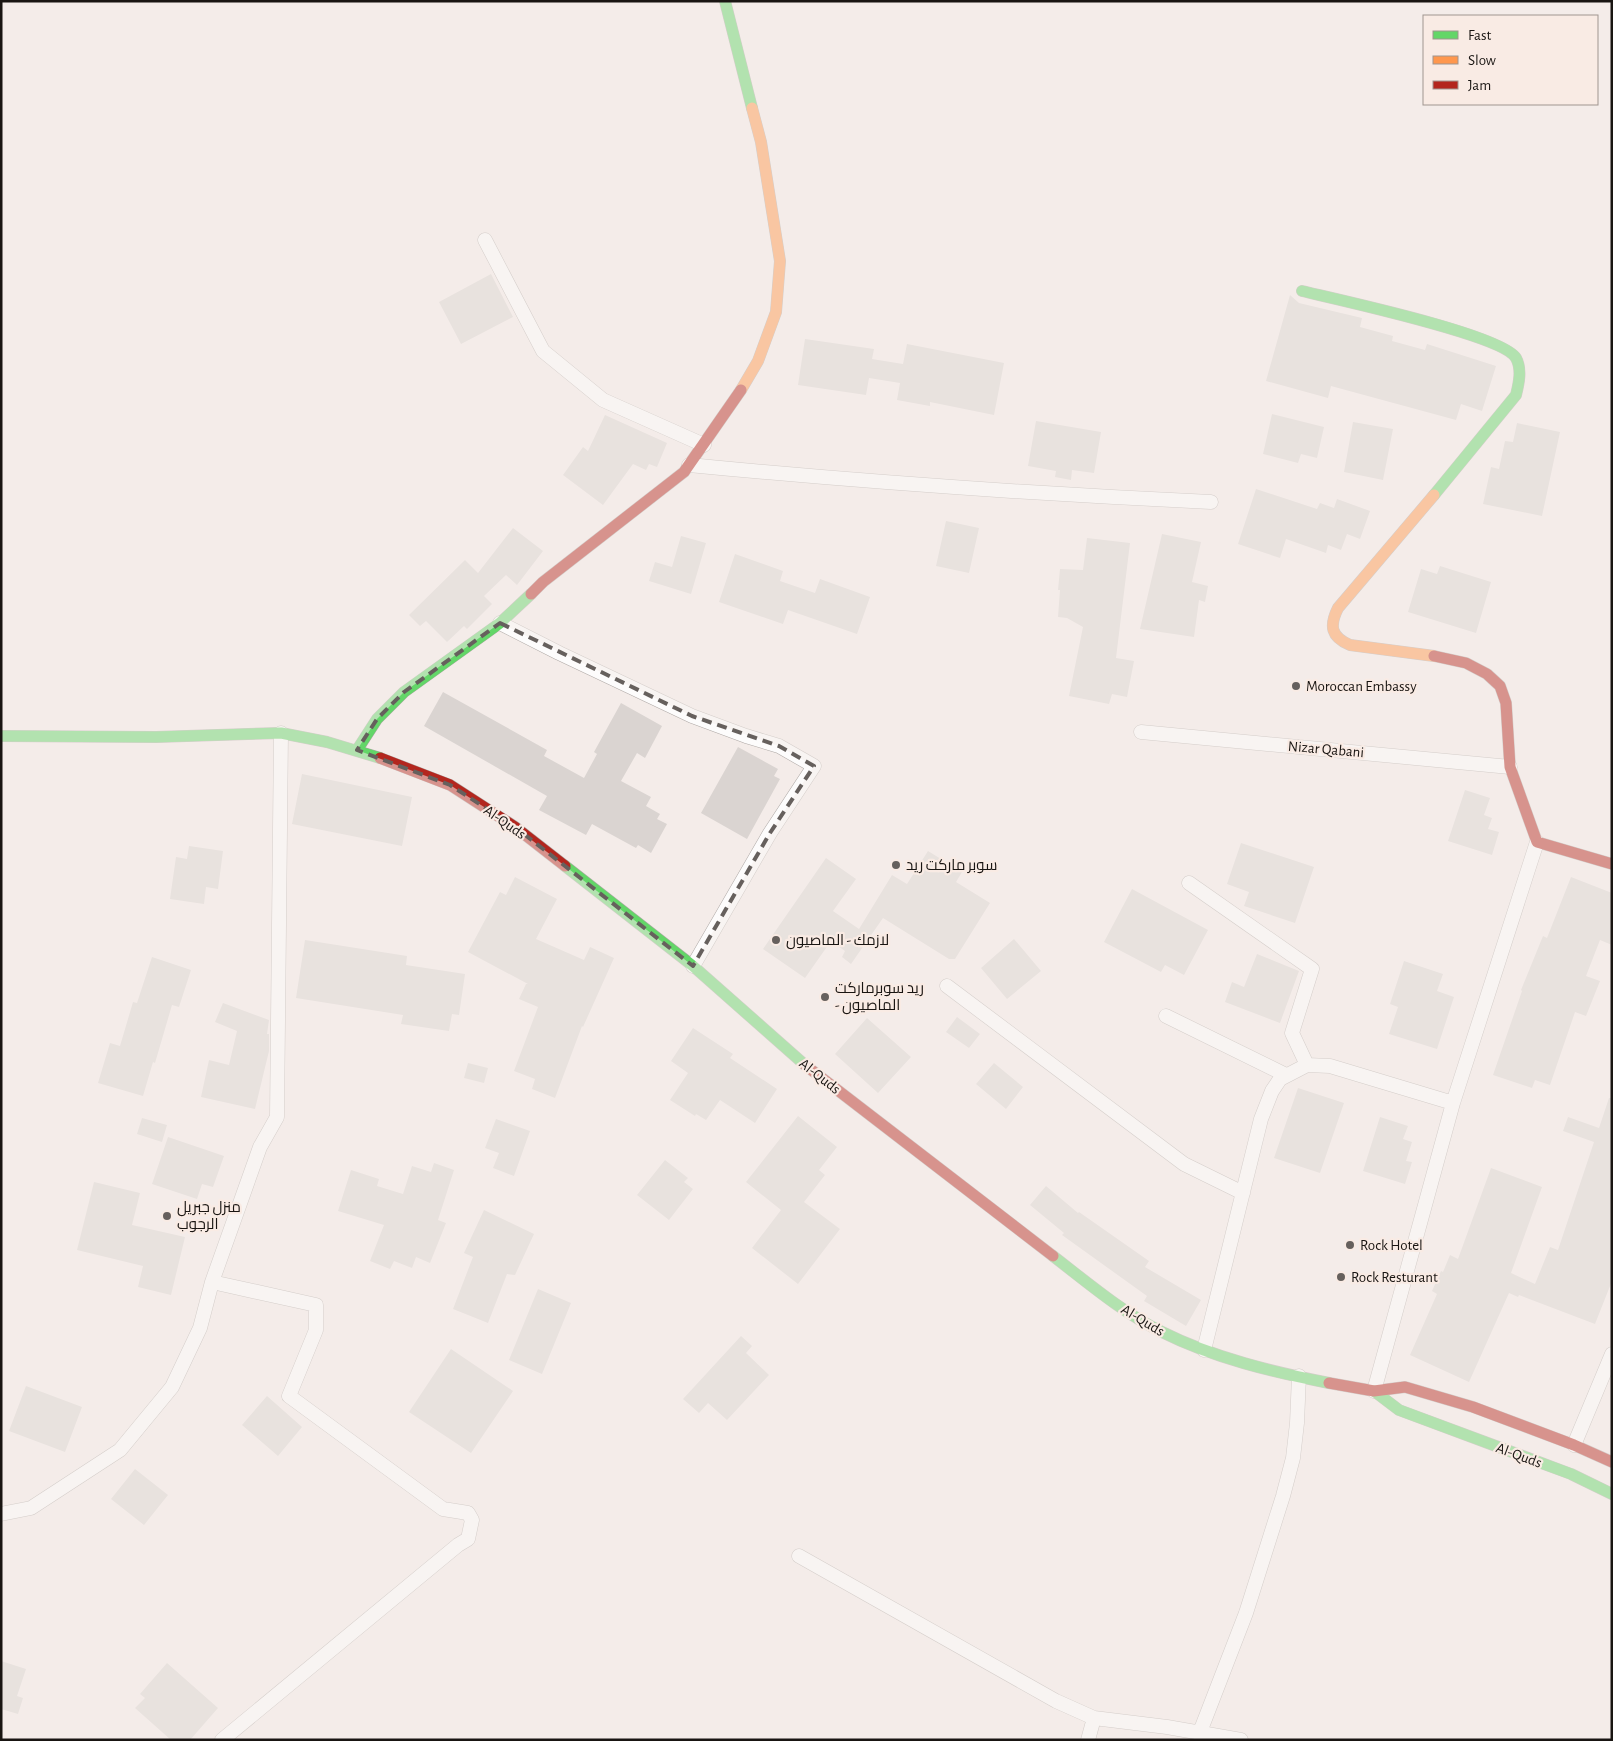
<svg xmlns="http://www.w3.org/2000/svg" width="1613" height="1741" viewBox="0 0 1613 1741" font-family="'Alegreya Sans',Cairo,sans-serif">
	<rect width="100%" height="100%" fill="#f4ece9"/>
	<!-- building -->
	<path fill="#dad4d1" d="M491,274L513,317L461,344L439,302Z
		M1290,295L1299,303L1362,318L1360,327L1393,336L1392,341L1425,350L1427,344L1496,366L1482,411L1461,404L1456,420L1331,386L1328,398L1266,381Z
		M805,339L874,349L872,359L903,364L907,344L1004,363L994,415L930,402V406L897,400L900,383L869,378L866,395L798,385Z
		M1272,414L1324,427L1317,458L1301,454L1298,463L1263,454Z
		M605,415L667,443L657,467L649,464L646,470L633,464L603,505L563,475L583,447L588,451Z
		M1036,421L1101,432L1094,473L1072,470L1071,480L1055,477L1056,471L1028,466Z
		M1353,422L1393,429L1383,480L1344,472Z
		M1517,423L1560,432L1542,516L1483,504L1491,467L1499,469L1505,441L1513,442Z
		M1256,489L1317,509L1320,503L1334,508L1337,499L1370,511L1360,539L1347,534L1341,550L1328,545L1326,553L1286,539L1280,558L1238,544Z
		M946,521L979,528L969,573L936,566Z
		M513,528L543,551L517,585L506,575L484,596L492,604L467,629L464,626L447,642L426,621L420,626L409,615L465,560L478,573Z
		M1162,534L1201,542L1192,582L1208,586L1205,602L1199,600L1194,637L1140,629Z
		M681,536L706,543L691,594L649,581L655,562L672,567Z
		M1087,538L1130,543L1116,658L1134,661L1127,697L1112,694L1109,704L1069,696L1083,627L1067,618L1058,617L1060,590H1058L1060,569L1083,570Z
		M735,554L783,571L780,581L815,593L820,579L870,597L857,634L788,610L783,624L719,602Z
		M1440,566L1491,582L1476,633L1408,612L1421,569L1437,574Z
		M443,692L547,750L544,756L584,778L597,754L594,752L621,703L662,726L645,758L637,753L621,781L651,797L646,806L660,814L657,819L667,824L651,853L638,845L636,848L592,824L586,835L539,810L547,796L424,726Z
		M738,747L778,769L774,776L780,779L747,839L701,813Z
		M302,774L412,797L402,846L292,824Z
		M1465,790L1490,798L1484,815L1492,818L1488,829L1499,832L1492,855L1448,841Z
		M1241,843L1314,867L1295,923L1244,906L1249,892L1227,884Z
		M189,846L223,851L218,889L206,887L204,904L170,899L176,857L187,859Z
		M928,851L962,872L956,882L990,903L955,959H949L883,918L851,964L842,957L845,951L831,941L805,978L763,949L826,858L856,879L833,911L859,929L892,875L907,884Z
		M515,877L557,899L536,939L584,960L590,947L614,958L583,1027L582,1026L555,1098L532,1089L535,1079L514,1071L538,1007L519,999L526,984H528L468,952L500,892L506,895Z
		M1571,877L1612,893V945L1600,940L1586,976L1600,981L1586,1016L1575,1012L1550,1085L1535,1080L1532,1088L1493,1075L1522,991L1521,990L1543,936L1547,938Z
		M1132,889L1208,930L1184,975L1165,965L1161,972L1104,942Z
		M1014,939L1041,971L1007,999L981,968Z
		M305,940L407,956L406,965L465,974L459,1015L452,1014L449,1031L401,1024L403,1015L296,998Z
		M1257,954L1299,971L1280,1023L1225,1002L1232,982L1244,987Z
		M152,957L191,970L179,1007L172,1005L155,1063L153,1062L143,1096L98,1083L110,1043L120,1046L133,1002L137,1003Z
		M1404,961L1443,974L1437,991L1454,997L1437,1049L1389,1034L1398,1007L1390,1004Z
		M223,1003L269,1020L267,1034H269V1051L255,1109L201,1097L209,1060L229,1065L237,1031L215,1022Z
		M957,1017L980,1034L969,1048L946,1032Z
		M867,1018L911,1057L878,1093L835,1054Z
		M693,1028L733,1054L730,1058L777,1089L755,1123L720,1100L706,1120L696,1114L695,1116L670,1100L688,1073L671,1061Z
		M468,1063L488,1068L484,1083L464,1078Z
		M994,1063L1023,1087L1006,1109L976,1084Z
		M1298,1088L1344,1103L1320,1173L1274,1158Z
		M1609,1098H1612V1281L1595,1324L1519,1295L1518,1297L1509,1293L1469,1382L1410,1355L1437,1294L1432,1291L1441,1271L1443,1272L1450,1255L1458,1259L1491,1168L1542,1187L1511,1273L1535,1284L1550,1247L1558,1250L1594,1142L1563,1131L1568,1117L1599,1128Z
		M798,1116L837,1147L819,1170L825,1175L804,1202L840,1229L798,1284L752,1248L781,1210L746,1182Z
		M1380,1117L1408,1126L1403,1139L1412,1142L1406,1161L1412,1162L1405,1184L1363,1171Z
		M142,1118L167,1125L162,1142L137,1134Z
		M496,1119L530,1131L514,1176L493,1168L499,1153L485,1148Z
		M168,1137L224,1156L213,1187L202,1184L197,1199L152,1184Z
		M665,1160L688,1178L684,1182L693,1189L669,1220L637,1195Z
		M434,1163L454,1170L438,1220L446,1223L430,1263L416,1257L412,1268L394,1261L390,1269L370,1261L384,1225L338,1211L351,1170L379,1179L377,1186L403,1194L412,1166L431,1172Z
		M94,1182L140,1193L132,1225L185,1237L171,1295L138,1287L143,1266L77,1250Z
		M1046,1186L1078,1213L1079,1212L1149,1261L1145,1267L1201,1300L1186,1326L1144,1301L1147,1296L1062,1235L1064,1233L1030,1205Z
		M484,1210L534,1234L515,1275L507,1274L488,1323L453,1309L473,1257L464,1253Z
		M538,1289L571,1303L542,1374L509,1360Z
		M741,1336L752,1346L746,1353L769,1375L727,1420L708,1403L699,1413L683,1399Z
		M451,1349L513,1391L471,1453L409,1412Z
		M26,1386L82,1407L65,1452L9,1431Z
		M267,1396L302,1427L278,1456L242,1425Z
		M135,1469L168,1495L144,1525L111,1499Z
		M1,1661L26,1669L17,1696L23,1698L18,1714L1,1709Z
		M167,1663L218,1708L190,1740H171L135,1708L145,1698L140,1694Z"/>
	<g fill="none" stroke-linecap="round" stroke-linejoin="round">
		<!-- street casing -->
		<g stroke="#aea8a5" stroke-width="15">
			<path id="street" d="M485,240L543,351L603,400L704,445
				M689,465C863,482 1037,494 1211,502
				M500,623L559,653L692,716L746,736L779,746L814,766L770,833L693,966
				M1141,732L1510,767
				M1189,883L1312,969L1292,1033L1307,1065
				M947,986L1184,1164L1243,1193
				M1166,1016L1286,1075
				M212,1282L316,1305V1330L289,1396L443,1509L468,1513L472,1520L468,1539L458,1545L222,1740
				M1204,1350L1261,1119L1272,1091L1280,1079L1307,1065L1330,1066L1453,1103
				M1374,1391L1453,1103L1537,842
				M1574,1445L1612,1354
				M1,1514L31,1508L120,1450L172,1387L200,1328L212,1282L260,1147L277,1117L281,733
				M799,1556L1056,1701L1094,1718L1167,1727L1241,1740
				M1200,1732L1246,1613L1283,1496L1293,1458L1297,1423L1299,1376
				M1088,1740L1094,1718"/>
		</g>
		<!-- fast casing -->
		<g stroke="#aea8a5" stroke-width="12">
			<path id="fast" d="M725,1L752,108
				M1302,291C1335,299 1503,335 1516,358C1522,369 1519,383 1516,395L1434,495
				M1,736L156,737L281,733L327,742L380,758
				M357,750L377,719L404,692L500,623L531,594
				M565,866L693,966L805,1065
				M1053,1256C1088,1283 1123,1313 1162,1332C1214,1358 1273,1372 1329,1383
				M1374,1391L1399,1410L1571,1474L1612,1494"/>
		</g>
		<!-- slow casing -->
		<g stroke="#aea8a5" stroke-width="12">
			<path id="slow" d="M741,390L758,361L776,312L780,261L761,142L752,108
				M1434,495L1338,608C1329,626 1331,637 1350,645L1434,656"/>
		</g>
		<!-- jam casing -->
		<g stroke="#aea8a5" stroke-width="12">
			<path id="jam" d="M531,594L543,582L684,472L741,390
				M1434,656L1466,663L1487,674L1500,686L1506,703L1510,767L1537,842L1612,864
				M380,758L450,785L515,827L565,866
				M805,1065L1053,1256
				M1329,1383L1374,1391L1405,1387L1473,1407L1574,1445L1612,1462"/>
		</g>
		<!-- street -->
		<use href="#street" stroke="#fdfcfc" stroke-width="14"/>
		<!-- fast -->
		<use href="#fast" stroke="#63d668" stroke-width="11"/>
		<!-- slow -->
		<use href="#slow" stroke="#ff974d" stroke-width="11"/>
		<!-- jam -->
		<use href="#jam" stroke="#b3261e" stroke-width="11"/>
	</g>
	<!-- marked area -->
	<path d="M0 0H1613V1741H0ZM500,623L692,716L779,746L814,766L770,833L693,966L515,827L450,785L357,750L377,719L404,692Z" fill="#f4ece9" fill-opacity=".55" fill-rule="evenodd"/>
	<path fill="none" stroke="#66605d" stroke-width="4" stroke-dasharray="10 6" stroke-linejoin="round" d="M500,623L692,716L779,746L814,766L770,833L693,966L515,827L450,785L357,750L377,719L404,692Z"/>
	<!-- markers -->
	<g fill="#66605d" stroke="#f9ebe4" stroke-width="2">
		<circle cx="1296" cy="686" r="5"/>
		<circle cx="896" cy="865" r="5"/>
		<circle cx="776" cy="940" r="5"/>
		<circle cx="825" cy="997" r="5"/>
		<circle cx="167" cy="1216" r="5"/>
		<circle cx="1350" cy="1245" r="5"/>
		<circle cx="1341" cy="1277" r="5"/>
	</g>
	<g text-anchor="middle" stroke-width="4.5" stroke-linejoin="round" paint-order="stroke">
		<!-- poi labels -->
		<g font-size="15" fill="#191512" stroke="#f9ebe4" text-anchor="start">
			<text x="1306" y="691">Moroccan Embassy</text>
			<text x="906" y="870">سوبر ماركت ريد</text>
			<text x="786" y="945">لازمك - الماصيون</text>
			<text x="835" y="993">ريد سوبرماركت<tspan x="835" dy="17">- الماصيون</tspan></text>
			<text x="177" y="1212">منزل جبريل<tspan x="177" dy="17">الرجوب</tspan></text>
			<text x="1360" y="1250">Rock Hotel</text>
			<text x="1351" y="1282">Rock Resturant</text>
		</g>
		<!-- street labels -->
		<g font-size="15" fill="#191512" stroke="#f9ebe4">
			<text transform="translate(1326 749) rotate(5)" y="5">Nizar Qabani</text>
			<text transform="translate(505 822) rotate(35)" y="5">Al-Quds</text>
			<text transform="translate(820 1076) rotate(38)" y="5">Al-Quds</text>
			<text transform="translate(1143 1320) rotate(31)" y="5">Al-Quds</text>
			<text transform="translate(1519 1455) rotate(20)" y="5">Al-Quds</text>
		</g>
	</g>
	<!-- border -->
	<rect width="1613" height="1741" fill="none" stroke="#191512" stroke-width="5"/>
	<!-- legend -->
	<rect x="1423" y="15" width="175" height="90" fill="#f9ebe4" stroke="#9f9590"/>
	<rect x="1433" y="31" width="25" height="8" fill="#63d668" stroke="#9f9590"/>
	<text x="1468" y="40" font-size="15" fill="#191512">Fast</text>
	<rect x="1433" y="56" width="25" height="8" fill="#ff974d" stroke="#9f9590"/>
	<text x="1468" y="65" font-size="15" fill="#191512">Slow</text>
	<rect x="1433" y="81" width="25" height="8" fill="#b3261e" stroke="#9f9590"/>
	<text x="1468" y="90" font-size="15" fill="#191512">Jam</text>
</svg>
